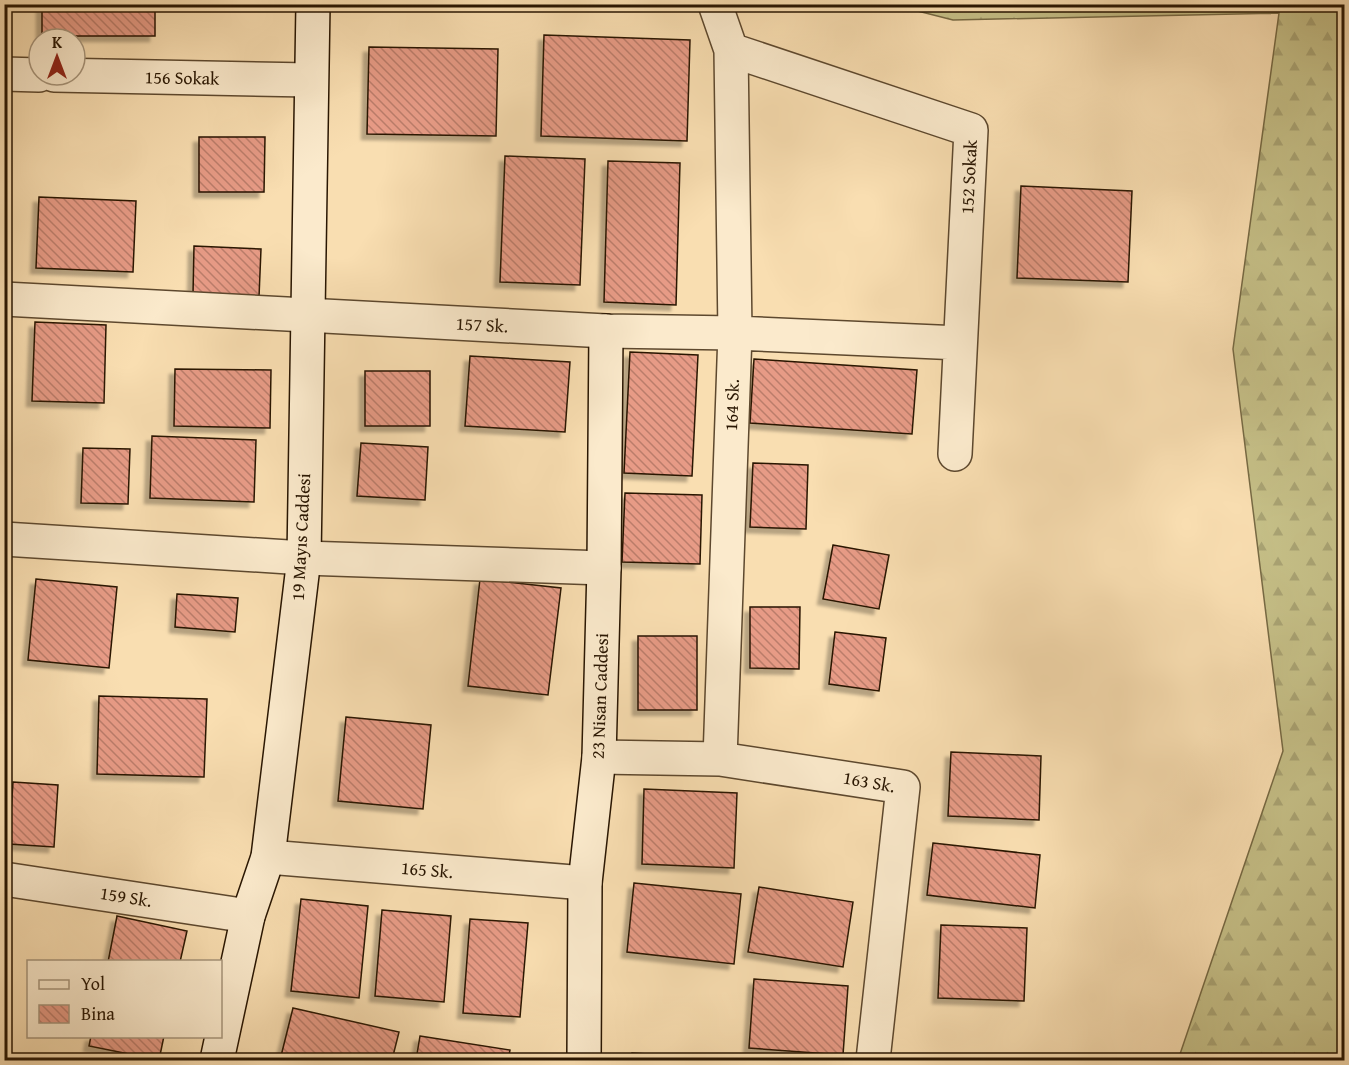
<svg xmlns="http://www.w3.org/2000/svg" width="1349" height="1065" viewBox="0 0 1349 1065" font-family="'Gentium Book Plus',serif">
	<defs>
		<pattern id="forest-firs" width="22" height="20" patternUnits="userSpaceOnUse" patternTransform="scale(1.5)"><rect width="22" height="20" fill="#c5bf87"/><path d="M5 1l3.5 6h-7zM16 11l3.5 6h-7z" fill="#a9a373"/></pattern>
		<pattern id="building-back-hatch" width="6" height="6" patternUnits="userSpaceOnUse" patternTransform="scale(1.5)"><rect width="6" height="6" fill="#e79b86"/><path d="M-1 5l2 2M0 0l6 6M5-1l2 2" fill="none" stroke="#bb7d6b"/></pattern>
		<filter id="shadow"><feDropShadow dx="-5.5" dy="5.5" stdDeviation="1.5" flood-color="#0004"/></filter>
	</defs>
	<rect width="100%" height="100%" fill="#f9deb1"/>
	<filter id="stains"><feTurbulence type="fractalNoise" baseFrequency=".00333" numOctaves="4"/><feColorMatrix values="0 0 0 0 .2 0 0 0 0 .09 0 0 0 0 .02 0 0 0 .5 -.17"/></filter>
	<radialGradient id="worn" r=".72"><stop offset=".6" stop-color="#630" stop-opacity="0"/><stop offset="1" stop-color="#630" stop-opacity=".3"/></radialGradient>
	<!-- forest -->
	<path fill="url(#forest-firs)" stroke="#776a44" stroke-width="1.5" d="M894,5H1344V1060H1178L1283,751L1233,349L1279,13L953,20Z"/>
	<!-- building -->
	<path fill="url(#building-back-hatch)" stroke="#291602" stroke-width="1.5" filter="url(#shadow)" d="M42,4H155V36H42Z
		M544,35L690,40L687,141L541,136Z
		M369,47L498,49L496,136L367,134Z
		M199,137H265L264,192H199Z
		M505,156L585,159L580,285L500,282Z
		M608,161L680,163L676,305L604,302Z
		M1021,186L1132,191L1128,282L1017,278Z
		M39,197L136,201L133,272L36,268Z
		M194,246L261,249L259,297L193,294Z
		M35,322L106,325L104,403L32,401Z
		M630,352L698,355L692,476L624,473Z
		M470,356L570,362L565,432L465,426Z
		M754,359L917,370L912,434L750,423Z
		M175,369L271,370L270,428L174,426Z
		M365,371H430V426H365Z
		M152,436L256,440L254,502L150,498Z
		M361,443L428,447L425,500L357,496Z
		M83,448L130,449L128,504L81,503Z
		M753,463L808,465L806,529L750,527Z
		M625,493L702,495L700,564L622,562Z
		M833,545L889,555L879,609L823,599Z
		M36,579L117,587L109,668L28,660Z
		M480,579L561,588L548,695L468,686Z
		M177,594L238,598L235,632L175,627Z
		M750,607H800L799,669L750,668Z
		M835,632L886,638L879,691L829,684Z
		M638,636H697V710H638Z
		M99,696L207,699L204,777L97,774Z
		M346,717L431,725L423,809L338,801Z
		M951,752L1041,756L1039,820L948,816Z
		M13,782L58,785L54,847L9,844Z
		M644,789L737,793L734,868L642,864Z
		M933,843L1040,855L1035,908L927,895Z
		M634,883L741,894L734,964L627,952Z
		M759,887L853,902L843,967L748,952Z
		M301,899L368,906L359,998L291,991Z
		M382,910L451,916L444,1002L375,996Z
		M117,916L187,931L180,962H108Z
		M470,919L528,923L520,1017L463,1013Z
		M941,925L1027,928L1024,1001L938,998Z
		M754,979L848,986L843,1055L749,1048Z
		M293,1008L399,1032L392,1060H280Z
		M91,1036H164L159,1060L89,1046Z
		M420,1036L510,1050L508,1060H416Z
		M632,1053L711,1058V1060H632Z"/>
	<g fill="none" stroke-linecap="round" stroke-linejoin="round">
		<!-- street casing -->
		<g stroke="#5d482e" stroke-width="36">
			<path id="street" d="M715,4L731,50L971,130L955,454
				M4,74L39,75
				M54,75L310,80
				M4,299L606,331L735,333L960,343
				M4,539L304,558L604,568
				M599,757L720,759L903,787L873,1060
				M720,759L735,333L731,50
				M268,857L585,883
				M4,879L248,916"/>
		</g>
		<!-- secondary casing -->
		<g stroke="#291602" stroke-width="36">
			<path id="secondary" d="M217,1060L248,916L268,857L304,558L313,4
				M584,1060L585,883L599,757L604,568L606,331"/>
		</g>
		<!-- street -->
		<use href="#street" stroke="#fbeacc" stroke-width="33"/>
		<!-- secondary -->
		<use href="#secondary" stroke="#fbeacc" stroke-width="33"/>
	</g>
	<g text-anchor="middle" stroke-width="6" stroke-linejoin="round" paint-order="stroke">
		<!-- street labels -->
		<g font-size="18" fill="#291602" stroke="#fbeacc">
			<text transform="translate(182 78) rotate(1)" y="6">156 Sokak</text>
			<text transform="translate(969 177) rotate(-87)" y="6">152 Sokak</text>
			<text transform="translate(482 325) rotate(3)" y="6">157 Sk.</text>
			<text transform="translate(732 405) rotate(-88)" y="6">164 Sk.</text>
			<text transform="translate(301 537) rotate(-87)" y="6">19 Mayıs Caddesi</text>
			<text transform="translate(600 696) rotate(-88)" y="6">23 Nisan Caddesi</text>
			<text transform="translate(869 782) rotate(10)" y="6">163 Sk.</text>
			<text transform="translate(427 870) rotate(5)" y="6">165 Sk.</text>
			<text transform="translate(126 897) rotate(9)" y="6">159 Sk.</text>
		</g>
	</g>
	<!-- margin -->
	<rect width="1349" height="1065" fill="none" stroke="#f9deb1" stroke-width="24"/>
	<rect x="6" y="6" width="1337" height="1053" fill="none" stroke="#291602" stroke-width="3"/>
	<rect x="12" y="12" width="1325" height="1041" fill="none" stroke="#291602" stroke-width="1.5"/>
	<!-- legend -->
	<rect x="27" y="960" width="195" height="78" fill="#fbeacc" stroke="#a7957b" stroke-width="1.5"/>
	<rect x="39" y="980" width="30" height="9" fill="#fbeacc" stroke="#a7957b" stroke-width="1.5"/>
	<text x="81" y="990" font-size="18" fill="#291602">Yol</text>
	<rect x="39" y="1005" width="30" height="18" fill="url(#building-back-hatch)" stroke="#a7957b" stroke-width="1.5"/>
	<text x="81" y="1020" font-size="18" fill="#291602">Bina</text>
	<!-- north arrow -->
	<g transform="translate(57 57)"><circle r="28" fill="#fbeacc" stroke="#a7957b" stroke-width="1.5"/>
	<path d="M0-4.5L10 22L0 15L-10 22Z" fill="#8f2418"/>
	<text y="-9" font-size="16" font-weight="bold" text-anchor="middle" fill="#291602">K</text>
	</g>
	<rect width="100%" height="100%" filter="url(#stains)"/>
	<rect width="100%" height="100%" fill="url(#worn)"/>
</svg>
